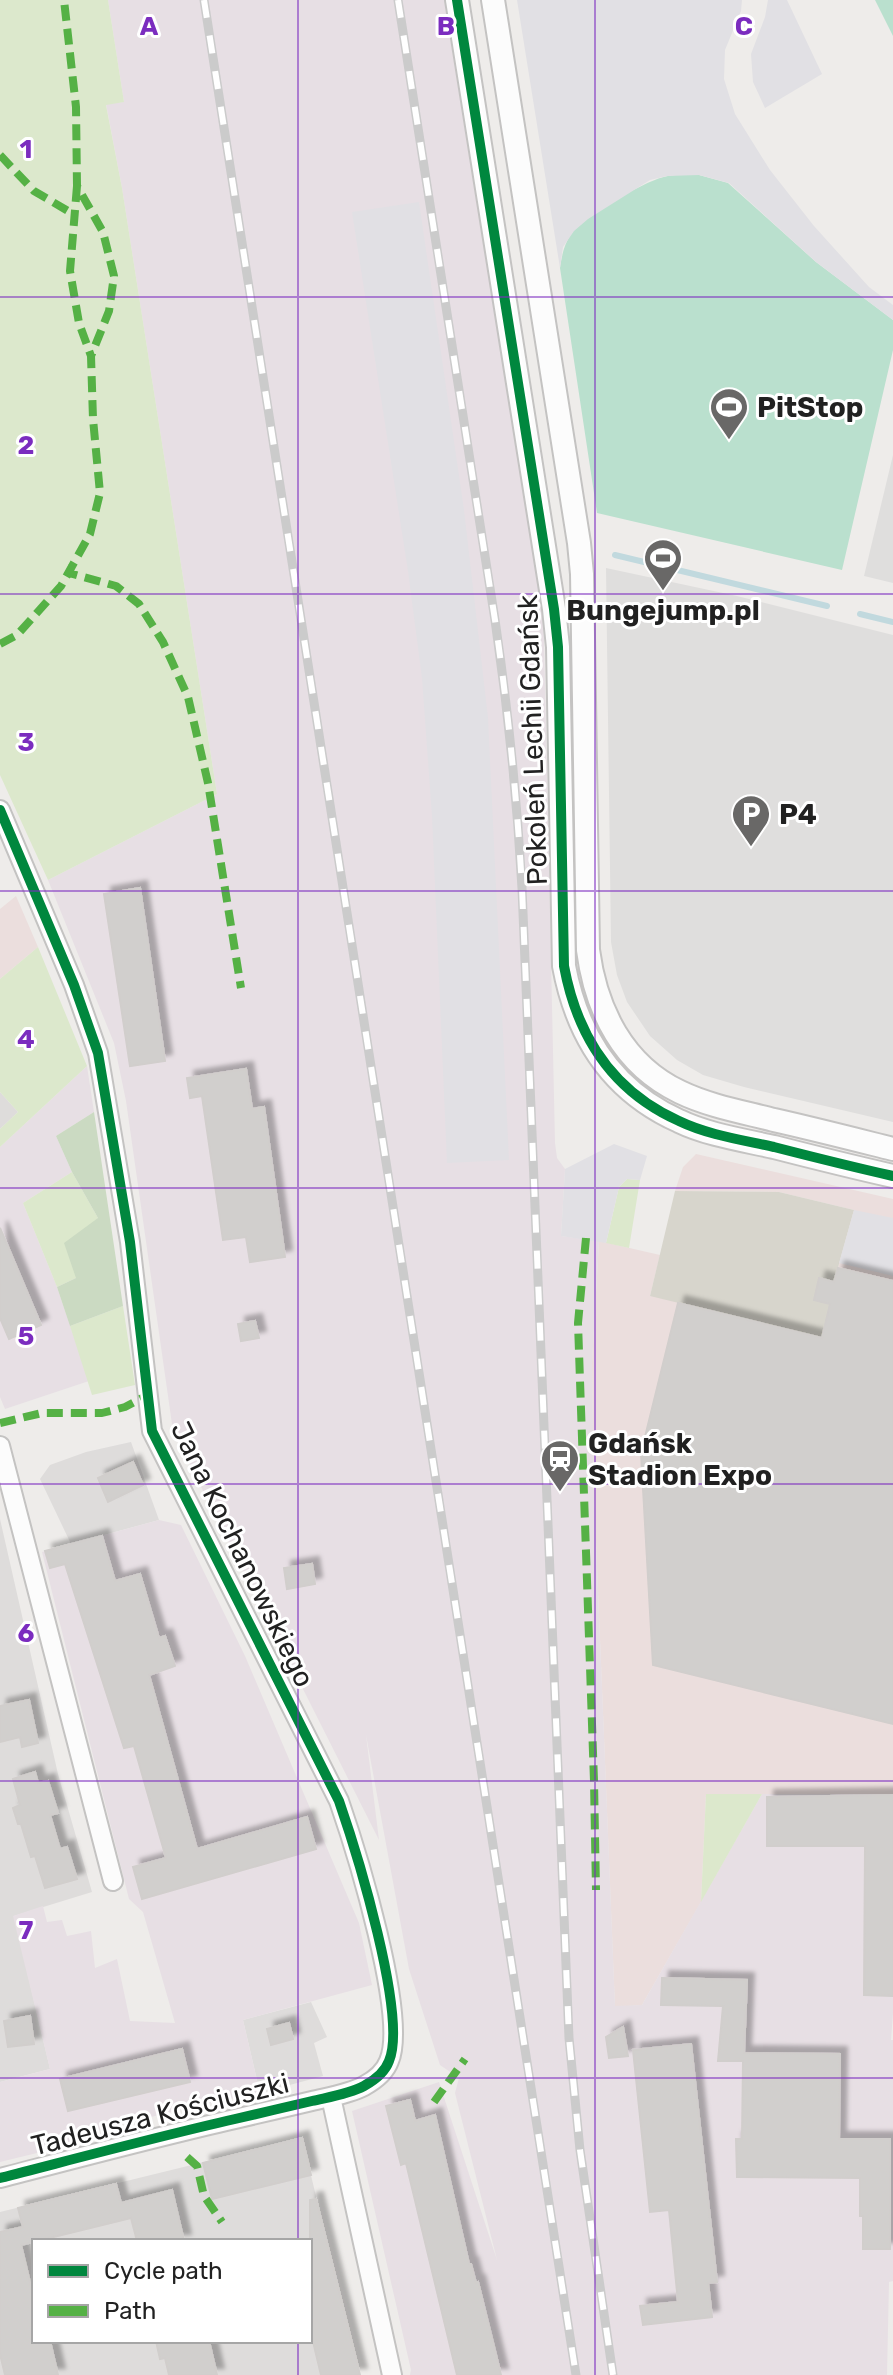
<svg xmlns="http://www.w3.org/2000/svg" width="893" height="2375" viewBox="0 0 893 2375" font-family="Rubik,sans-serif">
	<defs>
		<filter id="shadow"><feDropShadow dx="7" dy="-7" stdDeviation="2" flood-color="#0004"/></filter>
	</defs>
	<rect width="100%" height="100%" fill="#eeecea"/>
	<!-- residential -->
	<path fill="#dedcdb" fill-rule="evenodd" d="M0,1092L18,1112L0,1129Z
		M131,1442L159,1520L71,1544L40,1479L50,1465L86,1452Z
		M0,1519L58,1774L92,1892L14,1916L50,2069L0,2082Z
		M311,2002L327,2037L314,2043L323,2076L260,2093L243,2020Z
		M302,2138L359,2375H0V2212ZM34,2241H310V2341H34Z"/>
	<!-- commercial -->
	<path fill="#ebdedd" d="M16,896L38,947L0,979V909Z
		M696,1154L893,1199V1794H706L701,1902L642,2005L615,2007L594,1492L592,1363L599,1241L660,1255L650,1296L819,1278L834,1282L854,1210L779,1192L675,1191L683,1167Z"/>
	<!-- industrial -->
	<path fill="#e7dfe4" d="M108,0H444L542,610L544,638L555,1143L557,1158L565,1169L561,1236L599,1241L592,1363L594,1492L615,2006L642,2005L762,1794H893V2013L891,2040H893V2281L889,2282L887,2375H410L411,2370L352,2111L439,2082L497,2260L455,2093L459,2078L440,2065L409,1969L366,1735L379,1840L173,1431L126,1101L114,1043L48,880L217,794L122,188L106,104L124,102Z
		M87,1066L94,1112L56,1136L72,1172L23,1203L57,1287L89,1381L5,1409L0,1397V1147Z
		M159,1520L181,1525L245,1656L359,1923L372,1985L243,2020L260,2093L187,2108L75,2136L70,2145L0,2162V2082L50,2069L13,1916L43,1906L47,1922L62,1920L67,1936L91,1931L95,1968L117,1959L130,2021L175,2023L143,1912L129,1899L42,1552Z"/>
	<!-- construction -->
	<path fill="#d7d5cc" d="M675,1191L779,1192L854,1210L834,1282L820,1279L830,1304L822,1338L650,1296Z"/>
	<!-- grass -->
	<path fill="#dce8cc" d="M0,0H108L124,102L106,105L122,188L217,794L48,880L0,775Z
		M38,947L87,1066L0,1147V1129L18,1112L0,1092V979Z
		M72,1172L98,1218L76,1278L57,1287L23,1203Z
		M627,1179L640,1180L629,1248L606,1243L619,1187Z
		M123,1306L135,1385L92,1395L70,1326Z
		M706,1794H762L701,1902Z"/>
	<!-- forest -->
	<path fill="#cbdac2" d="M94,1112L123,1306L70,1326L57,1287L76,1278L64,1243L98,1218L72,1172L56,1136Z"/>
	<!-- pitch -->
	<path fill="#bae0ce" d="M875,0H893V36Z
		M699,175L728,183L816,262L893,320V350L842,570L597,513L560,268C562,255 564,244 572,233C585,216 647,179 668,176C678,174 689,175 699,175Z"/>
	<!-- parking -->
	<path fill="#dfdedd" d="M893,455V583L864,576Z
		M606,568L737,596L893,635V1122L744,1087L703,1075L677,1060L650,1036L627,1002L617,975L611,942Z"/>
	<!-- plaza -->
	<path fill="#e1e0e4" d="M517,0H742L741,11L725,50L724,79L735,114L770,170L814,226L869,287L893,305V320L816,262L729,183L699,175L667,176L650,180L588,219L574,231L563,247L560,268Z
		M768,0H787L822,74L765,108L753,82L751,54L765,17Z
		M419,202L464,510L488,718L509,1160L447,1163L432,816L422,678L408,571L352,212Z
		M614,1144L647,1156L640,1180L627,1179L619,1187L606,1243L561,1236L565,1169Z
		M854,1210L893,1218V1276L839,1263Z"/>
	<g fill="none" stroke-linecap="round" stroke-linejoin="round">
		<!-- stream -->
		<path stroke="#c1d9de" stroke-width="6" d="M615,555L827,606
			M860,614L893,622"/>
	</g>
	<!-- building -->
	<path fill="#d1cfcd" stroke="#d1cecc" stroke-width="2" filter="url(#shadow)" d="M140,888L165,1061L130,1066L104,894Z
		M246,1069L252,1109L264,1107L285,1257L250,1262L246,1237L223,1240L202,1096L190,1098L187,1078Z
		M0,1228L41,1325L9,1339L0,1318Z
		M838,1268L893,1281V1724L653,1665L641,1453L678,1303L822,1338L830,1304L814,1300L819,1278L834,1282Z
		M255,1321L259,1338L241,1341L238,1324Z
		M133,1462L143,1485L108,1502L98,1478Z
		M102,1536L115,1581L140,1574L159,1638L165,1636L175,1666L149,1675L197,1849L307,1817L316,1849L142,1899L133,1867L166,1858L134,1746L124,1748L65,1564L50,1568L45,1551Z
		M312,1564L315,1584L287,1589L284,1568Z
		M29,1700L38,1743L22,1747L20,1737L0,1742V1706Z
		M35,1772L38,1783L48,1781L58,1813L50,1815L60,1849L67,1847L77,1879L45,1888L35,1856L31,1857L21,1824H18L13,1808L20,1805L13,1779Z
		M893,1795V1996L864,1995L865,1846H767V1797Z
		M662,1978L747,1980L744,2053L840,2054L839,2139H890V2249H863V2216H860V2178L737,2177L736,2139H742L743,2061H718L723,2006L661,2005Z
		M30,2016L34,2044L8,2047L4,2021Z
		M289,2023L293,2039L271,2045L267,2029Z
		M623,2027L628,2056L609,2058L606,2037Z
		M691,2044L717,2282L708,2283L712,2317L643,2325L640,2306L678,2302L669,2210L650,2212L633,2050Z
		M182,2049L190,2082L68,2111L60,2079Z
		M410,2100L415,2121L435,2115L469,2264H471L476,2283L478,2282L501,2375H457L406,2163L401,2165L386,2106Z
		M302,2138L311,2175L212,2199L203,2163Z
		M116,2184L121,2203L172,2190L184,2241H137L131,2218L21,2245L34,2299V2341H50L58,2375H5L0,2354V2232L23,2227L18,2208Z
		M316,2199L360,2375H321L310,2329V2200Z
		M156,2341H209L217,2375H169L165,2358L160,2359Z"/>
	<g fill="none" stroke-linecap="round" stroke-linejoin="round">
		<!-- minor casing -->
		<g stroke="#c4c3c2" stroke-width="22">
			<path id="minor" d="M0,810L74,985L98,1053L130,1242L152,1431L339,1801C356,1850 408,2017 389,2061C385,2072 375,2080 364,2086C349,2094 329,2097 312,2101C286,2107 261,2113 235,2119C156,2137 78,2158 0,2178
				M0,1446L113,1881
				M331,2097L392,2375"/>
		</g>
		<!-- tertiary casing -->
		<g stroke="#c4c3c2" stroke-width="26">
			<path id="tertiary" d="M457,0L554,609L558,647L564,966C577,1036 612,1091 679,1121C708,1135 743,1140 774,1147C813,1157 853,1167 893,1176
				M493,0L579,543L582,574L588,950C596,1010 623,1065 680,1092C709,1106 743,1112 774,1120C814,1129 853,1139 893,1149"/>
		</g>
		<!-- minor -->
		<use href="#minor" stroke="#fcfcfc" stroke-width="18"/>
		<!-- tertiary -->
		<use href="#tertiary" stroke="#fcfcfc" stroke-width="22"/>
		<!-- rail casing -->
		<g stroke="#cbcbcb" stroke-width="9">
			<path id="rail" d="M204,0L576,2375
				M398,0L495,620C508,709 517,798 522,888L569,2038L580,2150L613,2375"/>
		</g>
		<!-- rail -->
		<use href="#rail" stroke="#fff" stroke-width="6" stroke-dasharray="18" stroke-linecap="butt"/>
		<!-- quiet -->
		<path stroke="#55b145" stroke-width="8" stroke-dasharray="16 8" stroke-linecap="butt" d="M0,155L34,191L75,215
			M77,186L70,271L79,323L91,356
			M72,566L69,573L116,586L139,604L163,642L188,697L208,783L241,988
			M0,644L17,635L61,586L90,534L100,493L93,419L91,356L109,311L114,276L103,232L77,186L76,107L64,0
			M586,1238L578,1323L594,1781L596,1890
			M0,1423L42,1413H102L125,1407L148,1395
			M434,2102L465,2059
			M187,2157L197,2166L204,2196L222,2222"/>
		<!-- cycleway casing -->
		<g stroke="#fff" stroke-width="15">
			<path id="cycleway" d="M457,0L554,609L558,647L564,966C577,1036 612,1091 679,1121C708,1135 743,1140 774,1147C813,1157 853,1167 893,1176
				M0,810L74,985L98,1053L130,1242L152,1431L339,1801C356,1850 408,2017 389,2061C385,2072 375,2080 364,2086C349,2094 329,2097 312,2101C286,2107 261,2113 235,2119C156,2137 78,2158 0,2178"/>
		</g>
		<!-- cycleway -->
		<use href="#cycleway" stroke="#00873e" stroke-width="10"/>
	</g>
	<!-- grid -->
	<path fill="none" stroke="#7b2cbf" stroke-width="2" stroke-opacity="0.55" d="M298,0V2241M595,0V2375M0,297H893M0,594H893M0,891H893M0,1188H893M0,1484H893M0,1781H893M0,2078H893M298,2341V2375"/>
	<!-- icons -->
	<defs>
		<g id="stadium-pin" transform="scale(2)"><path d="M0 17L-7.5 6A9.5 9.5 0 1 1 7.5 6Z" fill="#696867" stroke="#fff"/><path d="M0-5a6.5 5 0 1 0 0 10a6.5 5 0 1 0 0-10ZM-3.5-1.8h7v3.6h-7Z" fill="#fff"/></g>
		<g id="parking-pin" transform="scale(2)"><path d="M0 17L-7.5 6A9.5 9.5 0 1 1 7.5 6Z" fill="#696867" stroke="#fff"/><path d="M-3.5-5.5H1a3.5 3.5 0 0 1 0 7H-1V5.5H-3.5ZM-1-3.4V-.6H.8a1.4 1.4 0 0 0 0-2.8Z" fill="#fff"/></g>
		<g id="station-pin" transform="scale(2)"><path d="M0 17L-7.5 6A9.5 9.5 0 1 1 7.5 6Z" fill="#696867" stroke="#fff"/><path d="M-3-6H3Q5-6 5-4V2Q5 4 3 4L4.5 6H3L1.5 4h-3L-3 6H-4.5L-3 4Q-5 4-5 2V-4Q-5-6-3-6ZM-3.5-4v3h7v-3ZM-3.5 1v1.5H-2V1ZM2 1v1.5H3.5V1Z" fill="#fff"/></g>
	</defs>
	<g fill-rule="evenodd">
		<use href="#stadium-pin" x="729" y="407"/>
		<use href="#stadium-pin" x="663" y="558"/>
		<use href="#parking-pin" x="751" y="814"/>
		<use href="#station-pin" x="560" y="1459"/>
	</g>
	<g text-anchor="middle" stroke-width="6" stroke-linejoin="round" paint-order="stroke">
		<!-- poi labels -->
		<g font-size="28" font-weight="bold" fill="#212121" stroke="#fff" text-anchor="start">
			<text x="757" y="417">PitStop</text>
			<text x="663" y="620" text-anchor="middle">Bungejump.pl</text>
			<text x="779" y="824">P4</text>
			<text x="588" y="1453">Gdańsk<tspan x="588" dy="32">Stadion Expo</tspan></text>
		</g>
		<!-- street labels -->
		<g font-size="28" fill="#212121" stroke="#fff">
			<text transform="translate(532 740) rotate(-92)" y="10">Pokoleń Lechii Gdańsk</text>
			<text transform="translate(243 1554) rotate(64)" y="10">Jana Kochanowskiego</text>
			<text transform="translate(160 2114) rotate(-14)" y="10">Tadeusza Kościuszki</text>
		</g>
	</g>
	<g font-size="26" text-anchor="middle" font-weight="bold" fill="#7b2cbf" stroke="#fff" stroke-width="6" stroke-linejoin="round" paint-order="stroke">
		<text x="149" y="35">A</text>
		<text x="446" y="35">B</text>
		<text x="744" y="35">C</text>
		<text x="26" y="158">1</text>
		<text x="26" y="454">2</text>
		<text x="26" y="751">3</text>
		<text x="26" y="1048">4</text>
		<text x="26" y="1345">5</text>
		<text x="26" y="1642">6</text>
		<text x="26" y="1939">7</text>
	</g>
	<!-- legend -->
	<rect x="32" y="2239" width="280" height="104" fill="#ffffff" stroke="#a6a6a6" stroke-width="2"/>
	<rect x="48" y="2265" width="40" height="12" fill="#00873e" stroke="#a6a6a6" stroke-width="2"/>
	<text x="104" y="2279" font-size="24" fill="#212121">Cycle path</text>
	<rect x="48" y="2305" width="40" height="12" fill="#55b145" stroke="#a6a6a6" stroke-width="2"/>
	<text x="104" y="2319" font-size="24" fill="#212121">Path</text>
</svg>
